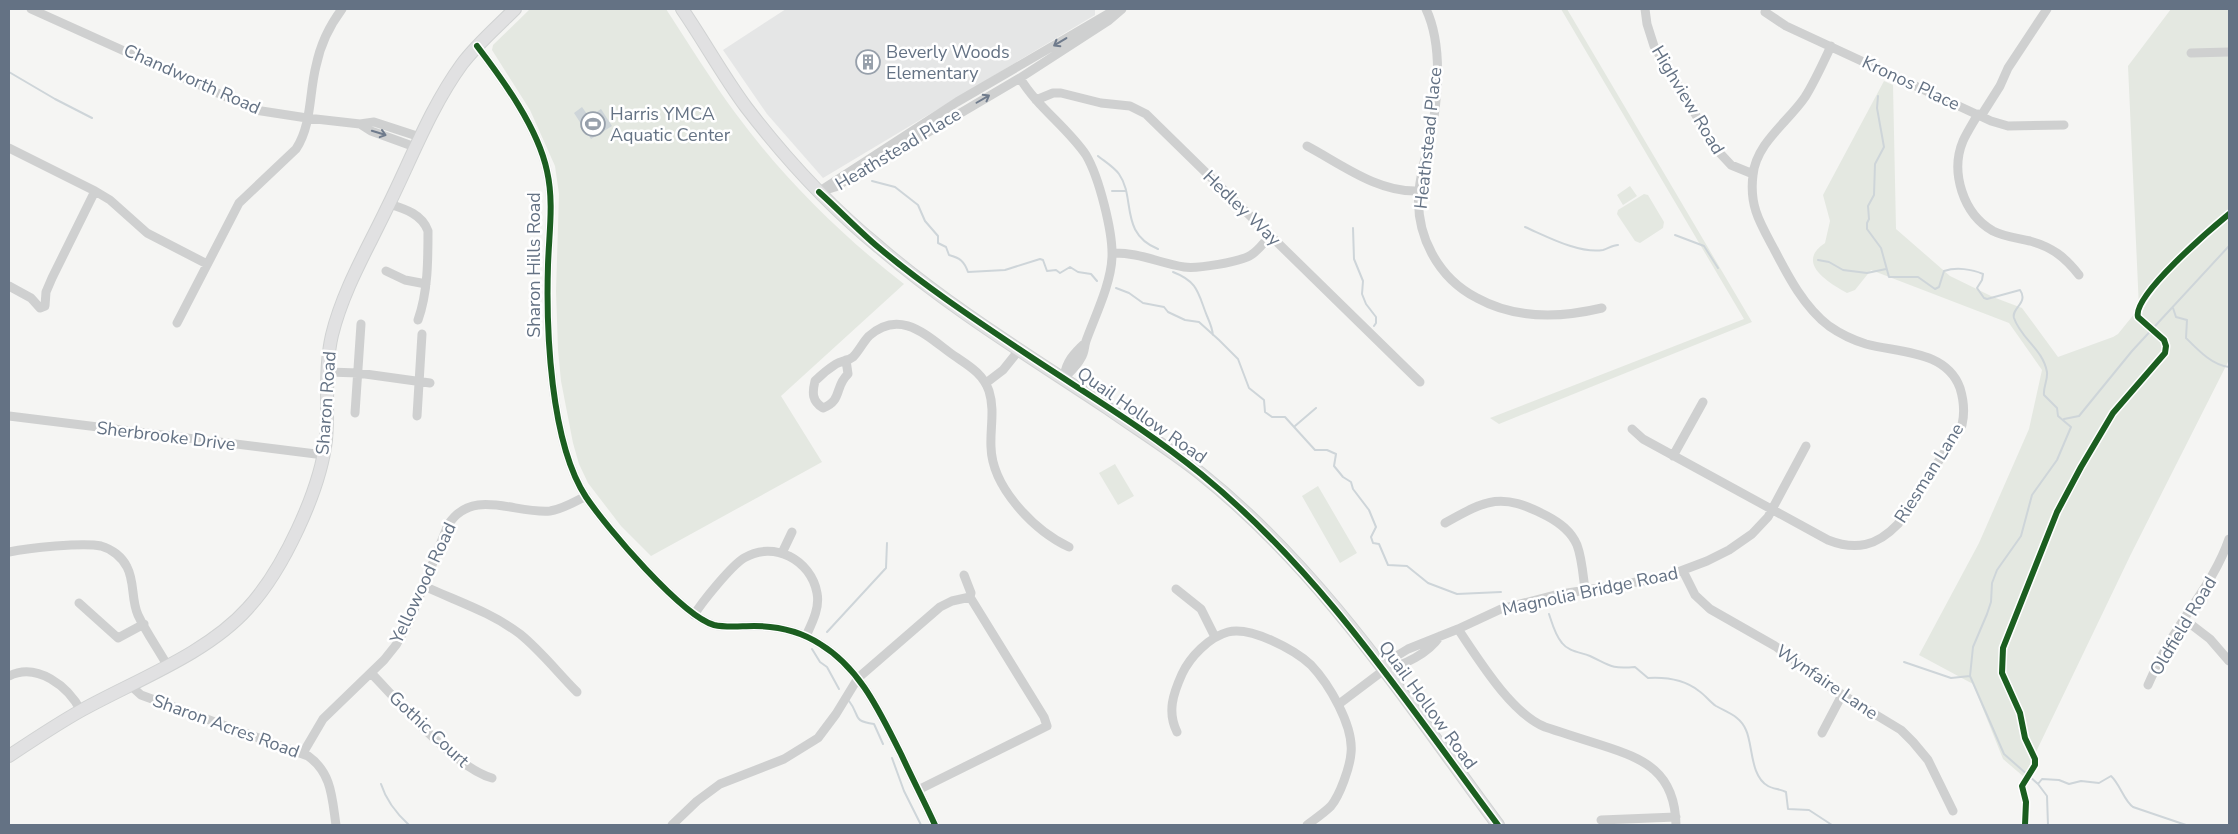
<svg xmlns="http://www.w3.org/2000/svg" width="2238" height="834" viewBox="0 0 2238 834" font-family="'Nunito Sans',sans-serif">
	<rect width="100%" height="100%" fill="#f5f5f3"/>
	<!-- built -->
	<path fill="#e5e6e6" d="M786,9H1095V15L823,178L767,114L723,50Z"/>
	<!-- green -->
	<path fill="#e4e8e1" d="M530,9H666C689,44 711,80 736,114C784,179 841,235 904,284L781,396L822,462L651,556L621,526L588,483L579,464L573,443L561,381L558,350L556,291L559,194L555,166L530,110L492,50L493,45Z
		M1561,9H1567L1752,322L1499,424L1490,418L1744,319Z
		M2171,9H2229V360L2131,554L2024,777L2003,759L1973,684L1919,655L1979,543L2029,429L2042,370L2009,323L1871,270L1855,290L1847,293C1828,282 1795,263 1825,243L1830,221L1823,195L1884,81L1893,85L1896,229L1950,276L1993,297L2022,308L2058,357L2113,337L2118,334L2139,308L2128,66Z
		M1630,186L1637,196L1623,205L1617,195Z
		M1644,194L1648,195L1664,222L1663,228L1640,243L1635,241L1617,214L1618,210Z
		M1115,464L1134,496L1118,505L1099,473Z
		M1318,486L1357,553L1340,563L1302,496Z"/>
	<!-- water -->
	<path fill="#ced5d9" d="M582,107L589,117L601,109L612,126L591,139L574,113Z"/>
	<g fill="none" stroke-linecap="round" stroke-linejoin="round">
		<!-- stream -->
		<path stroke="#ced5d9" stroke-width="2" d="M9,72L55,99L92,118
			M1878,96L1877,108L1884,147L1875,164L1874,195L1868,206L1869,219L1867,223V229L1881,248L1889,277H1918L1935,289L1939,287L1944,271C1956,267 1972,269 1983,274L1982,280L1977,288L1984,298L1987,299L2020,290C2029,303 2011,308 2014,318C2021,339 2043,349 2047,372C2048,380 2043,387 2044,395L2057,408L2058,416L2071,427L2057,460L2032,495L2021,536L1997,570L1992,583L1991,602L1987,614L1973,647L1970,676L2004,754L2038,784L2047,796L2048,825
			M1098,156C1104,161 1114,167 1119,174C1136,198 1119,233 1158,249
			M872,181L895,187L918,205L925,221L938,236V243L946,247L949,255C960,258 964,261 968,272L1005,270L1040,259L1043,260L1047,271L1056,270L1060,273L1070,267L1078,272L1091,274L1097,281
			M1112,191H1125
			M1525,227C1546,236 1579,254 1603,250C1608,249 1612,245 1618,245
			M1353,228L1354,259L1363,281L1362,294L1366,304L1376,317V323L1374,326
			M1675,235L1704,246L1718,268
			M1818,260L1829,262L1843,270L1867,273L1886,269
			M1173,272C1199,282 1198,294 1207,316C1210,323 1212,327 1213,335
			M1116,288L1129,293L1143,303L1164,307L1168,312L1185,320L1199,322L1219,340L1238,359L1249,388L1264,400L1265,412L1272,417H1285L1315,450H1327L1336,454L1334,466L1343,477L1351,482L1353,489L1369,510L1376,527L1371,537L1373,543L1379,544L1388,565L1407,566L1428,583L1457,594L1501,592
			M2173,308L2176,317L2187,320L2186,338C2198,350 2212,365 2229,367
			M2064,419L2079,416L2132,351L2229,246
			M1295,426L1316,408
			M1549,614C1552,623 1555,635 1562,643C1569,652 1580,652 1590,656C1611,666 1610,669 1635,667L1648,678C1665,677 1685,680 1699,691C1705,695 1710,702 1716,706C1728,713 1740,716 1746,730C1753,745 1750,776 1768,786C1773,789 1780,789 1786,792L1788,809L1809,810L1832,825
			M827,632L886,568L887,543
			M812,649L820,662L827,667L839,689
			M1904,662L1951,678L1970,676
			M849,701C861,716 851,721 874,724L883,744
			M892,758L904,791L921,825
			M381,784C386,800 397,814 409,825
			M2038,784L2042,779L2059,780L2069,784L2081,781L2099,783L2111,776C2120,784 2124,801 2133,807L2186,825"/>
		<!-- secondary casing -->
		<g stroke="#d0d2d2" stroke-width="14">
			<path id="secondary" d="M682,9C704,41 723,76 746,107C785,158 829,206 879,247C950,308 1031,357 1109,409C1139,430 1171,450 1200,473C1322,570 1407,702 1498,825
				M9,756C33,740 57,724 82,710C136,680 207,654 248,608C283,570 320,491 326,440C329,406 324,369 332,335C343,290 367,250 387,208C411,160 430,108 462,64C477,44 497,27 515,9"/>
		</g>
		<!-- street -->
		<path stroke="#cfd0d0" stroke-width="9" d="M31,9L255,110L307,118L360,124
			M1426,9C1441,41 1439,82 1434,117C1431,142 1421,166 1419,191C1415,235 1438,278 1477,298C1515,319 1560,318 1602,308
			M1645,9L1647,24L1654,46L1717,150L1731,165L1753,174
			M1765,12L1786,26L1991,121L2008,126L2064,125
			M477,46C503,80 538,128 547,171C554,202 549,233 548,265C546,329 550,442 586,497C606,527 682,616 714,625C727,628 741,626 754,626C777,626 800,631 820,644C861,669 880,713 901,754C912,778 924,801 935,825
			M2191,53L2229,52
			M1020,78C1037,107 1067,127 1086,155C1099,177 1113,232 1112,257C1111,284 1095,316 1086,341C1084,347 1085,352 1081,358C1077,366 1070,372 1064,378
			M1036,100L1053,93H1061L1101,103L1130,106L1146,114L1420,382
			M1978,114C1973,123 1967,132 1963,141C1950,172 1963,214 1993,231C2005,237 2017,238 2030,241C2052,247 2065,257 2079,275
			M1981,116L2000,86L2008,68L2047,9
			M1307,146C1341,164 1378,193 1419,191
			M415,147L371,131L360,124L374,122L420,137
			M9,148L95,191L110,200L147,233L207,264
			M823,189L957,102L1108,14L1116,13
			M819,192L835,187L1020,78L1108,21L1122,9
			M389,204C405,209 422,214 428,231C428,260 428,292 418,320
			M1112,253C1138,252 1159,263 1184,267C1197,269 1240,262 1251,255C1259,250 1264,242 1270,236
			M386,271L405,280L426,284
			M9,286L31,298L40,308L45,306L46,292L52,278L95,191
			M177,323L239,203L296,149C312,125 309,93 316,66C320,46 330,25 342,9
			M846,360L848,374C834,387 843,400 823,408C812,401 812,393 815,381C821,375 828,369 836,364C841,361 848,361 853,357C859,351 863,342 869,336C899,309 925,334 949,352C965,364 982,371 989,391C995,410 990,428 991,447C992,488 1035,531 1069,547
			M329,372L358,373L430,383
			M1064,377C1066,362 1074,353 1085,343
			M986,383L1003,370L1019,350
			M355,413L361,324
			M9,416L324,455
			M417,416L422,334
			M1632,429L1643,439L1828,540C1856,551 1877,546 1898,524L1962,425C1965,412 1964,401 1960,388C1946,350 1899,353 1866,344C1853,340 1839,333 1829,326C1804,307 1788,276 1774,249C1760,223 1749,206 1753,175C1756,143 1789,121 1805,97C1815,81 1823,63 1831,46
			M1673,456L1703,402
			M1445,523C1488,499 1501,492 1547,516C1560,523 1571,531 1577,545C1582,558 1583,575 1585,590
			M9,552C28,548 83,542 101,546C112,549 122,557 127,567C135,582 131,600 138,615C146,632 158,649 167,665
			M782,553L792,532
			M1683,571L1695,595L1710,609L1775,646L1830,687L1901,730L1913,742L1928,760L1953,811
			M424,586C456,601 491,612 520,634C541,651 558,673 577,692
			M1176,589L1201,609L1215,637
			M79,603L118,638L144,624
			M694,615C702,602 731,566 744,558C774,540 811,560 817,593C820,608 812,623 806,636
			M2184,619L2210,639L2229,661
			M1458,629C1479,660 1511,713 1545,727C1563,733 1582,739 1601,745C1645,759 1675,772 1676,825
			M1384,670C1404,665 1428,654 1440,636
			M371,673C399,702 455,768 492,778
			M9,676C37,662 68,686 81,711
			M130,685L141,695L308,756C332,773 332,798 336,825
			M2148,685C2156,667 2164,649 2175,633C2194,602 2217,574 2229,539
			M1339,704L1384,670L1390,660L1408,649L1458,629L1501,609L1555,595L1662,578L1707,561L1729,550L1752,534L1768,517L1806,446
			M1177,732C1167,712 1173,694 1182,674C1190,657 1209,637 1228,632C1251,626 1295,650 1311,665C1329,684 1354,726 1351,753C1350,767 1340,795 1331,806C1324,813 1315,819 1307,825
			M1822,733L1842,695
			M303,753L323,719L384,660L396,645L410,620L448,525C472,487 515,514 550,511C563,509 574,502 586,496
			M918,790L1047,726L1044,717L970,597L971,593L964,575
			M1601,820L1676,817
			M672,825L697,801L720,784L784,759L818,738L836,714L858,678L940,607L952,601L970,597"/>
		<!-- secondary -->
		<use href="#secondary" stroke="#e1e1e2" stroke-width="12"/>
		<!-- cycleway casing -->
		<g stroke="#fff" stroke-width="9">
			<path id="cycleway" d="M477,46C503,80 538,128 547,171C554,202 549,233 548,265C546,329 550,442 586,497C606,527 682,616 714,625C727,628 741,626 754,626C777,626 800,631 820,644C861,669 880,713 901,754C912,778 924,801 935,825
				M819,192C839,210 858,230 878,247C922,284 971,317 1019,349C1080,390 1145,428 1201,474C1322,573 1406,702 1498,825
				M2025,825L2026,802L2022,786L2035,765V759L2025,738L2020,713L2002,673L2003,648L2057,512L2081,467L2113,413L2165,353L2166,346L2164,340L2138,317C2132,296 2212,228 2229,214"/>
		</g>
		<!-- cycleway -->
		<use href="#cycleway" stroke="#1b5e20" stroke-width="6"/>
	</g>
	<!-- one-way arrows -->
	<defs><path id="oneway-shaft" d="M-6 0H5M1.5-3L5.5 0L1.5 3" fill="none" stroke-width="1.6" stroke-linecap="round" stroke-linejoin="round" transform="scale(1.25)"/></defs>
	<g stroke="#6f7b8c">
		<use href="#oneway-shaft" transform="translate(1060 42) rotate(149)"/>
		<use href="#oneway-shaft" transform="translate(983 99) rotate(-30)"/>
		<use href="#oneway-shaft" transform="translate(379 133) rotate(17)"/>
	</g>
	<!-- icons -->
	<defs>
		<g id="building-ring" transform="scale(1.25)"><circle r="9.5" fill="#fff" stroke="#97a0ab" stroke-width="1.5"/><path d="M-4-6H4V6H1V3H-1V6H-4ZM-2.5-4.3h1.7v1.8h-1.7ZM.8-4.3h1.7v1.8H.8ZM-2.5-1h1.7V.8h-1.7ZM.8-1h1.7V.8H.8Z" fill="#97a0ab"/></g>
		<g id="stadium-ring" transform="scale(1.25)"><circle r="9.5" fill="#fff" stroke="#97a0ab" stroke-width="1.5"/><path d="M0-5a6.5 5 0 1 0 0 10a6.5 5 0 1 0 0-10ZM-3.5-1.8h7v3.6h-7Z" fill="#97a0ab"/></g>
	</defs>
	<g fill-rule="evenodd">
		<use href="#building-ring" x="868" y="62"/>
		<use href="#stadium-ring" x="593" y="124"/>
	</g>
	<g text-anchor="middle" stroke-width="5" stroke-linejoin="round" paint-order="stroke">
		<!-- poi labels -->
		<g font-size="18" fill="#647284" stroke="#fff" text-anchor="start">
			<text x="886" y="58">Beverly Woods<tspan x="886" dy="21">Elementary</tspan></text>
			<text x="610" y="120">Harris YMCA<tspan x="610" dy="21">Aquatic Center</tspan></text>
		</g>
		<!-- street labels -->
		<g font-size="18" fill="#647284" stroke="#fff">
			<text transform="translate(192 79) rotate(24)" y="6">Chandworth Road</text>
			<text transform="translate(1911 83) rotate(25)" y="6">Kronos Place</text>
			<text transform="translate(1688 100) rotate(59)" y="6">Highview Road</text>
			<text transform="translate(1428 138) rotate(-84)" y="6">Heathstead Place</text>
			<text transform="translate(898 149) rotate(-31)" y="6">Heathstead Place</text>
			<text transform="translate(1242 208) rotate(44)" y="6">Hedley Way</text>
			<text transform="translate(534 265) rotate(-90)" y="6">Sharon Hills Road</text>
			<text transform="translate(326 403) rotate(-86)" y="6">Sharon Road</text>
			<text transform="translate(1142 415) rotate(35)" y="6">Quail Hollow Road</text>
			<text transform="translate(166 436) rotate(7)" y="6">Sherbrooke Drive</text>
			<text transform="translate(1929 473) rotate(-58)" y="6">Riesman Lane</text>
			<text transform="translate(423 583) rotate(-65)" y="6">Yellowood Road</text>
			<text transform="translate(1590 591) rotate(-12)" y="6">Magnolia Bridge Road</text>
			<text transform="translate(2183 626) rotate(-59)" y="6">Oldfield Road</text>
			<text transform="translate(1827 682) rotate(34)" y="6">Wynfaire Lane</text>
			<text transform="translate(1428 705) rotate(54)" y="6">Quail Hollow Road</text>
			<text transform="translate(226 726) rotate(20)" y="6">Sharon Acres Road</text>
			<text transform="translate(429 729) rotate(43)" y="6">Gothic Court</text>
		</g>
	</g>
	<!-- border -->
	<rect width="2238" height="834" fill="none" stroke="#647284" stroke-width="20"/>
</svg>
